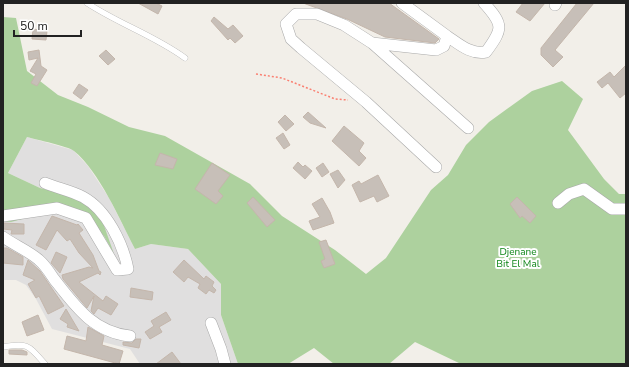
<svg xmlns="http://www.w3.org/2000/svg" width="629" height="367" viewBox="0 0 629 367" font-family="'Nunito Sans',sans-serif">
	<rect width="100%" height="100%" fill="#f2efe9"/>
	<!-- residential -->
	<path fill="#e0dfdf" d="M27,137L73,150L88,166L109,198L135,249L151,244L188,249L221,284V315L238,364H140L130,349L52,329L36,299L26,285L16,280H3V220L48,212L64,213L88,224L104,236L113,251L81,198L40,188L8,173Z"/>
	<!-- forest -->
	<path fill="#add19e" d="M3,17L16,18L27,71L58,95L88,107L129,127L165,136L250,184L282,216L335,250L366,274L386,258L431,190L448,175L466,145L489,122L532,91L562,81L583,99L568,130L604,179L619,194H626V364H461L415,342L389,364H334L314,348L288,364H238L221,315V284L188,249L151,244L135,249C120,220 99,171 74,151C68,146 37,140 27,137L8,173L40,188L81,198L101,217L114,254L104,236L88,224L64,213L48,212L11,222L3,221Z"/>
	<!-- building -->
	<path fill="#c7bfb8" stroke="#c4b6ab" d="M138,3H156L162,6L158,14Z
		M303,3H389L439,39L435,43L385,37L347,19Z
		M523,3H545L530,21L516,12Z
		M577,3H594L555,50L563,57L553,67L541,55V48Z
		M214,17L228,29L233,25L243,36L235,43L230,38L228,40L211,21Z
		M33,29L47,31L46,40L32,39Z
		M39,50L41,66L47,70L37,86L31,83L36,74L30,71L38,58L29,60L28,52Z
		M106,50L115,59L108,65L99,56Z
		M626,65V93L620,98L608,83L602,88L597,82L610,72L614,77Z
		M79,84L88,90L81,99L73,93Z
		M308,112L326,128L310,123L303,117Z
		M285,115L294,124L286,131L278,122Z
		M344,126L364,143L359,151L366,158L359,166L332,141Z
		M283,133L290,145L284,149L276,138Z
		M160,153L177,159L173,169L155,165Z
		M298,162L303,167L305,165L312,171L305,179L293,168Z
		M212,163L230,175L218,191L223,196L216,204L195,189Z
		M323,163L329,172L322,177L316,168Z
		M338,170L345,180L338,188L330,174Z
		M378,175L389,196L377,202L374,196L360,202L352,185L359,181L361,184Z
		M253,197L275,220L267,227L247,203Z
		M517,197L536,216L530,223L522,216L520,218L510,204Z
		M322,198L330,212L334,223L313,230L309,221L320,217L312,204Z
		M52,216L77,225L78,224L83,230L79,233L93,255L99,271L101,272L100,275L98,273L79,282L103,301L106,296L118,304L111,315L98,308L94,314L91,311L94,296L87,308L63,279L62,275L89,267L93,268L79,253L70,239L67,241L57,230L46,250L36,245Z
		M3,223L24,224V234H11L12,230L3,229Z
		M326,240L335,264L324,268L321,261L325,259L319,242Z
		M3,248H7L23,257V265L3,263Z
		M56,252L67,257L60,273L51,263Z
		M28,260L40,271L64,306L48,314L39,296L36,298L28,284L35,280L23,275Z
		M184,260L204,279L206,276L214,282L212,286L216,290L214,293L209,290L206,294L198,288L200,284L188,277L184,282L173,272Z
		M131,288L153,292L152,300L130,297Z
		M66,309L76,326L79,331L67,327L68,324L60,319Z
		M166,312L171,320L159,327L162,332L150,339L145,332L154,326L151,321Z
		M38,315L44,330L27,336L22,322Z
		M88,327L104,336L102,345L123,351L119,364L64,349L67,336L86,341Z
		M136,339H141L139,348L123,345V342L132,343Z
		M9,350H22L27,352V355L9,354Z
		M172,352L181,364H156Z"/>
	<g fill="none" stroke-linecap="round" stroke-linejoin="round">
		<!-- lane casing -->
		<g stroke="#a9a9a9" stroke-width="6">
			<path id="lane" d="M87,3C119,24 155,36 185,58
				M3,347C28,342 29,346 45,364"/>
		</g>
		<!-- street casing -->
		<g stroke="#a9a9a9" stroke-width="12">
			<path id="street" d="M402,3L447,36L444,46L436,50L372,43L344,25L317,14H296L286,24L291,39L301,48L366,102L436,167
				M555,5L556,3
				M447,36C459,44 471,55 486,52C503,29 504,25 484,3
				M372,43L468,128
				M558,203L569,194L584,189L612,209H626
				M3,216L57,208L86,218L117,270L128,269C123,244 107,210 83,197C72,191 57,188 45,183
				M3,237C14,245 29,251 39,260C45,265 50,273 54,279C75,306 93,332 130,336
				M211,323L221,349L225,364"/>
		</g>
		<!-- path -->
		<path stroke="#fa8072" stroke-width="1.5" stroke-dasharray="2 2" stroke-linecap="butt" d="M256,74L282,78L335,99L348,100"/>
		<!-- lane -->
		<use href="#lane" stroke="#fff" stroke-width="5.5"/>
		<!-- street -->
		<use href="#street" stroke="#fff" stroke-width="11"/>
	</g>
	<g text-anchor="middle" stroke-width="4" stroke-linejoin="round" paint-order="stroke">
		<!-- park labels -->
		<g font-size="10" fill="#0c8416" stroke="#fff">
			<text x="518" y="255">Djenane<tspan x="518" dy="12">Bit El Mal</tspan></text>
		</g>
	</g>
	<!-- border -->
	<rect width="629" height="367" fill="none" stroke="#222222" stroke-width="8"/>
	<!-- scale -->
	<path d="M14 30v6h67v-6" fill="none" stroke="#222222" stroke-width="2"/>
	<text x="20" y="30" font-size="12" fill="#222222" stroke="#ffffff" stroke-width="3" paint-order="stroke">50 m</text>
</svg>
